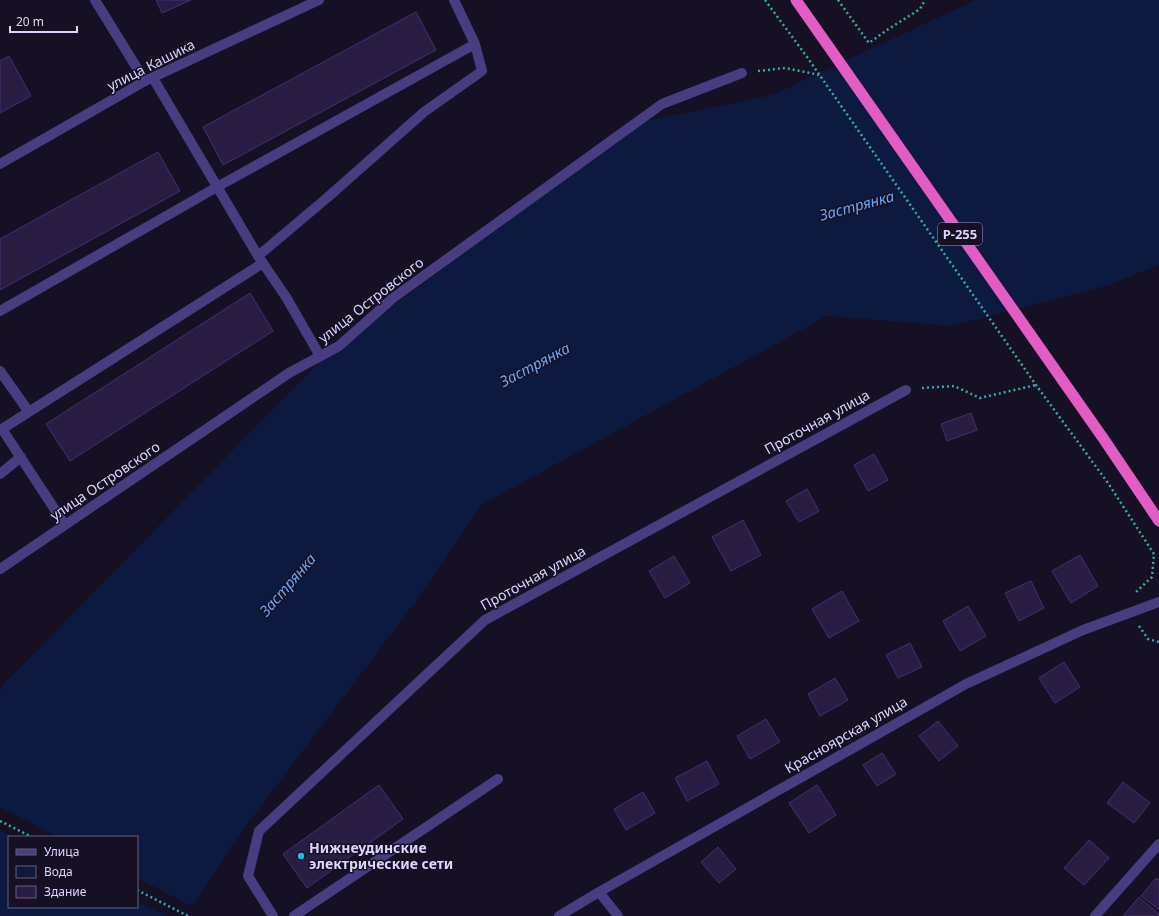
<svg xmlns="http://www.w3.org/2000/svg" width="1159" height="916" viewBox="0 0 1159 916" font-family="'Noto Sans',sans-serif">
	<rect width="100%" height="100%" fill="#151024"/>
	<!-- water -->
	<path fill="#0d1a40" fill-rule="evenodd" d="M976,0H1159V265L1109,285L952,326L827,316L481,505L413,605L231,846L187,916H0V692L4,684L326,355L641,122L772,95ZM9,837H137V907H9Z"/>
	<!-- pier -->
	<path fill="#151024" d="M0,807L58,837H13L0,830Z
		M137,878L195,908L190,916H166L137,901Z"/>
	<!-- building -->
	<path fill="#291d44" stroke="#43306e" d="M156,0H191L162,13Z
		M416,12L436,50L223,165L203,127Z
		M9,56L31,96L0,113V61Z
		M158,152L180,191L0,290V239Z
		M250,293L273,331L70,461L46,424Z
		M971,413L977,430L947,441L941,424Z
		M874,454L888,480L868,491L854,465Z
		M807,489L819,511L799,522L786,501Z
		M743,520L761,555L731,571L712,537Z
		M1080,555L1098,586L1071,603L1052,571Z
		M674,556L690,583L665,598L649,571Z
		M1031,581L1044,608L1019,621L1005,593Z
		M842,591L859,621L829,638L812,609Z
		M968,606L986,636L960,651L943,621Z
		M910,643L922,667L898,678L886,655Z
		M1064,662L1080,687L1055,703L1039,678Z
		M835,678L848,700L820,716L808,694Z
		M766,719L780,742L750,759L737,736Z
		M938,721L958,746L939,761L919,736Z
		M882,753L896,774L877,786L863,765Z
		M707,761L719,784L687,801L675,778Z
		M1123,782L1150,803L1134,823L1107,803Z
		M379,785L403,819L307,888L283,854Z
		M817,785L836,815L809,833L789,803Z
		M643,792L655,813L626,830L614,809Z
		M1089,840L1109,858L1084,885L1064,868Z
		M718,847L736,869L719,883L701,862Z
		M1156,878L1159,880V910L1141,896Z
		M1139,897L1159,914V916H1123Z"/>
	<g fill="none" stroke-linecap="round" stroke-linejoin="round">
		<!-- path -->
		<path stroke="#35aab0" stroke-width="2.5" stroke-dasharray="2 3" stroke-linecap="butt" d="M765,0L807,57L1036,385L1108,483L1154,554L1152,577L1136,592
			M838,0L869,43L887,30L920,9L925,0
			M758,71L785,68L820,75
			M922,388L954,386L980,398L1036,385
			M1139,626L1148,639L1159,642
			M0,821L32,837
			M137,890L188,916"/>
		<!-- service -->
		<path stroke="#473d80" stroke-width="10" d="M153,78L258,256
			M0,311L217,187L475,44
			M320,356L286,297L258,256L328,197L424,112L482,71L475,44L454,0
			M0,371L29,412
			M0,474L21,457
			M65,525L2,429L263,263
			M0,569L289,373L339,346L393,298L662,104L742,73
			M294,916L498,779"/>
		<!-- minor -->
		<path stroke="#473d80" stroke-width="10" d="M95,0L145,81
			M599,892L618,916
			M273,916L248,876L259,831L485,620L906,390
			M559,916L599,892L966,684L1083,630L1159,602
			M1095,916L1159,844"/>
		<!-- tertiary -->
		<path stroke="#473d80" stroke-width="10" d="M0,164L145,81L319,0"/>
		<!-- trunk -->
		<path stroke="#e25cc4" stroke-width="11" d="M796,0L1103,438L1159,521"/>
	</g>
	<!-- markers -->
	<circle fill="#0dc1f1" stroke="#151024" stroke-width="1.5" cx="301" cy="856" r="4"/>
	<g text-anchor="middle" stroke-width="3" stroke-linejoin="round" paint-order="stroke">
		<!-- shield labels -->
		<rect fill="#151024" stroke="#a29abc" stroke-width="1" x="938" y="223" width="44" height="22" rx="3"/>
		<g font-size="13" font-weight="bold" fill="#ded5fd">
			<text x="960" y="239">Р-255</text>
		</g>
		<!-- street labels -->
		<g font-size="14" fill="#ded5fd" stroke="#151024">
			<text transform="translate(151 65) rotate(-27)" y="5">улица Кашика</text>
			<text transform="translate(371 300) rotate(-38)" y="5">улица Островского</text>
			<text transform="translate(817 422) rotate(-29)" y="5">Проточная улица</text>
			<text transform="translate(105 481) rotate(-34)" y="5">улица Островского</text>
			<text transform="translate(533 578) rotate(-29)" y="5">Проточная улица</text>
			<text transform="translate(846 735) rotate(-30)" y="5">Красноярская улица</text>
		</g>
		<!-- poi labels -->
		<g font-size="14" font-weight="bold" fill="#ded5fd" stroke="#151024" text-anchor="start">
			<text x="309" y="853">Нижнеудинские<tspan x="309" dy="16">электрические сети</tspan></text>
		</g>
		<!-- water labels -->
		<g font-size="15" font-style="italic" fill="#68a5f7" stroke="#151024">
			<text transform="translate(857 206) rotate(-15)" y="5">Застрянка</text>
			<text transform="translate(535 365) rotate(-28)" y="5">Застрянка</text>
			<text transform="translate(288 585) rotate(-49)" y="5">Застрянка</text>
		</g>
	</g>
	<!-- legend -->
	<rect x="8" y="836" width="130" height="72" fill="#151024" stroke="#655f7b"/>
	<rect x="16" y="849" width="20" height="6" fill="#473d80" stroke="#655f7b"/>
	<text x="44" y="856" font-size="12" fill="#ded5fd">Улица</text>
	<rect x="16" y="866" width="20" height="12" fill="#0d1a40" stroke="#655f7b"/>
	<text x="44" y="876" font-size="12" fill="#ded5fd">Вода</text>
	<rect x="16" y="886" width="20" height="12" fill="#291d44" stroke="#655f7b"/>
	<text x="44" y="896" font-size="12" fill="#ded5fd">Здание</text>
	<!-- scale -->
	<path d="M10 26v6h67v-6" fill="none" stroke="#ded5fd" stroke-width="2"/>
	<text x="16" y="26" font-size="12" fill="#ded5fd" stroke="#151024" stroke-width="3" paint-order="stroke">20 m</text>
</svg>
